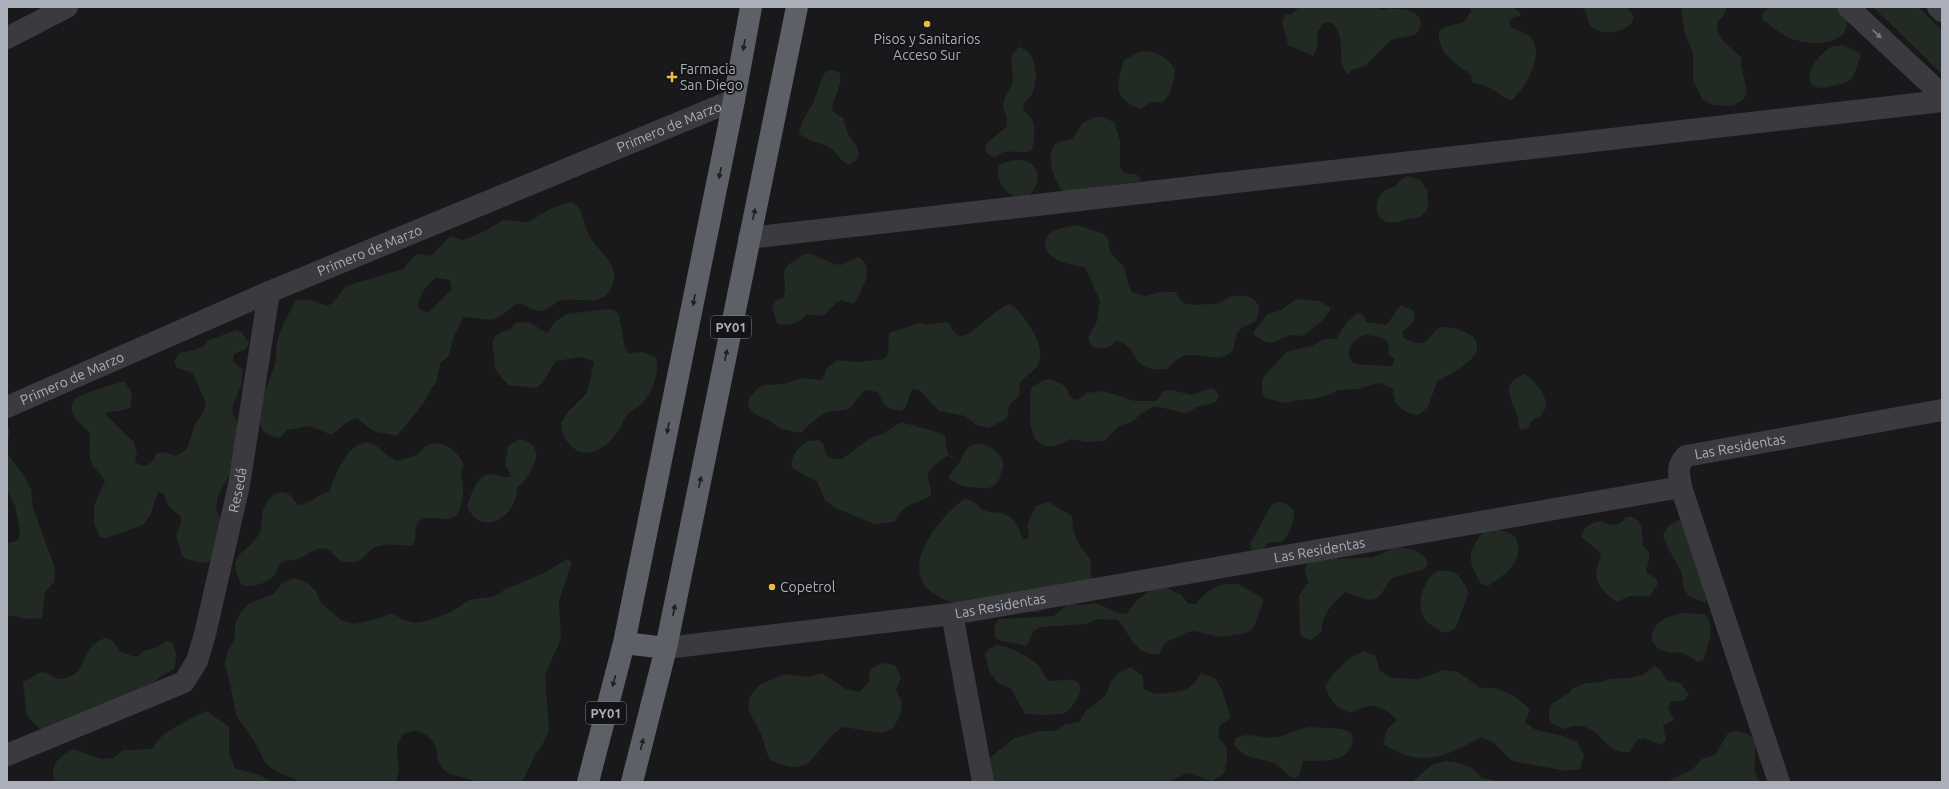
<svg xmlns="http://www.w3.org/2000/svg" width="1949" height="789" viewBox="0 0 1949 789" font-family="Ubuntu,sans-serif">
	<rect width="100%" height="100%" fill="#19181a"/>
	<!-- green -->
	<path fill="#222a24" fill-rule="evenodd" d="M1299,7H1376L1382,10L1389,8L1409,10L1415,13L1420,18L1421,24L1419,30L1415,35L1394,39L1388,43L1365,66L1352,70L1349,75C1333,60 1349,40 1332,23L1325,22L1317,32L1318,45L1313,56L1288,45L1282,22L1285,15L1292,14Z
		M1469,7H1513L1519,12L1521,16L1514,17L1509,21L1512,28C1517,30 1527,33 1531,38C1546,54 1524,90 1511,101C1503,97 1496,91 1488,87C1483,84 1478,85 1472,82L1471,75C1456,63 1437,54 1439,31L1444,27L1464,22L1471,11Z
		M1582,7H1626C1650,24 1609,40 1593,28C1586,23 1589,13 1582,7Z
		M1681,7H1727L1723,17L1718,21C1714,39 1732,47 1742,58L1741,64L1747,92L1744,99L1733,106L1713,105L1702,99L1693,80V53L1685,34Z
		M1769,7H1844C1860,45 1814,48 1789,38C1780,34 1772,26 1763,20L1762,14Z
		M1873,7H1918L1942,30V74Z
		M1843,45L1861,54C1858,62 1856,74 1850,80C1847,83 1841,84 1836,85C1831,86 1826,88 1821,88C1801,86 1811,65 1819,57C1829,47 1830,46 1843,45Z
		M1019,47C1040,51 1041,91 1025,102L1023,108C1025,112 1028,114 1031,118C1036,124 1035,144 1031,151C1018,155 1005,146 995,158L989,155L985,150L987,143L1007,126V119L1003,107L1004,100L1013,82L1011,56Z
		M1142,51C1158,51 1167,57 1175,69C1174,81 1172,93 1163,102H1151L1140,109C1113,99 1116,85 1124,60Z
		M833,70L840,73C843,88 832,97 832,111L843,118C845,123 846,129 848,134C854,145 869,155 849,165C840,161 838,153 830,148C820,141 808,143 799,133C801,120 809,112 814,101C818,91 820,80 826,71Z
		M1095,117H1101L1114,122L1120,140V168L1125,173L1138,175L1142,181L1063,192C1054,182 1044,153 1057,143C1060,140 1067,141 1072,139L1083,123Z
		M1016,160C1047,159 1041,194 1021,200C1004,191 998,187 998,166L1003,163Z
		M1407,176L1420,180L1428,192L1427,199L1429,206C1422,218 1420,218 1407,219C1403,220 1399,222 1395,222C1375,225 1371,203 1384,191C1386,189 1390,189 1393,187C1398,184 1401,179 1407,176Z
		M571,202C585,209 583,223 589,235C595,248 612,259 614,273C615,278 613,283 611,288C603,308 578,297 562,300C554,302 549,311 541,311C533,311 526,305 519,303C510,307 503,316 495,319C484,322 474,315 463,318L454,336L449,355L440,364L436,384L433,386L423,404L397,436L373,431L357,418L347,422L332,435L309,426L287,430L280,438C275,438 271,436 266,433C248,418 270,382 275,364C277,357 275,350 277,343C279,329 289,314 295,301L308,299L327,306L333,303L346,286L403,269L413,257L418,254L431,256L450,236L462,240L469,238L487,230L503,220L528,222L552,208ZM436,278L450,280L452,289L429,312L422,311L417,306C421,295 426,284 436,278Z
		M1077,225L1104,234L1108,239L1110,252L1124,267L1129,286L1132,292L1146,296L1160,292H1175C1179,296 1181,304 1188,304C1191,305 1212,304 1216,304C1222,302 1227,297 1233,296C1253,293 1266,304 1255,322C1250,325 1243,326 1239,331C1233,338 1237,351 1227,355C1203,365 1191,341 1167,369C1128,373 1141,346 1116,341C1109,350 1102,350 1091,346L1088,338L1097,321L1100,301L1085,267C1075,265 1062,264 1053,257C1049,254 1045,249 1045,244C1045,229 1066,227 1077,225Z
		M809,253L834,264L841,265L858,257C877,267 861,291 854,304L841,300C823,311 832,319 807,314C800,323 789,327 777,324L772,306L776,301L783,298C790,283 776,273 792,262C798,258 802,255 809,253Z
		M1298,299L1319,301L1331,308L1324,319L1304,336L1291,335L1271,343L1265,342L1253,334L1259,324L1268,314L1281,310L1292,302Z
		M1010,304C1024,313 1048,347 1038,365C1034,373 1024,376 1019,384L1020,390L1019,396L1009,405L1007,418L989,428L976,425L965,416L939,411L919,390L912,389L906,407L901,411C883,408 886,406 877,392L864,390L852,406L846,410L826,412L810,424L801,433L781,429L770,421L757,415L751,411L748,405L749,398L758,388L764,385L784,384L802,378L822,380L827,368L837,360L857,362L884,359L888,354L889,333L920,323L927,325L946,322L951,325V328C953,331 956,335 960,336C972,338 995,307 1010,304Z
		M1401,305L1414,311C1417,321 1410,325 1403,331V338C1436,354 1426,327 1445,327C1454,327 1469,332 1474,338C1489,358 1448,374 1437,382L1428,407L1418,415C1409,414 1399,410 1395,401C1394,397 1394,393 1392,388L1379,383L1358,389L1338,390L1332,394L1312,399L1298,400L1285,403L1265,398L1262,392V379L1286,352L1312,346L1323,339H1336L1347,322L1358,313L1364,316L1366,322L1385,325C1393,320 1394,311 1401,305ZM1367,335C1380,337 1392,337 1388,354L1395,359L1392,366L1365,365L1353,363C1343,351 1354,337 1367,335Z
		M607,309L614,310L619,315L625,349L629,353L644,352L656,358C660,372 653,390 644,401C640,407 632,409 627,415C623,419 622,426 618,431C608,446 587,463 570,445C564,438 561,433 561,423L568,412L587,393L594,362L582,357L556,361L542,383L536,388L509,385C493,370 496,370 493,350C492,345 492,341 495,337C498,332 506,331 511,329L515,323L529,322L547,333L555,322L566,314Z
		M235,330L241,332L249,342L246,349L234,354L233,361L243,370L242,383L232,408L233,415L237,420V444L231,472L218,496L216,509L221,521L213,558L208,562L200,563L187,559L182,556L176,535L181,523L180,516C173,509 165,507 165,495L159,492L156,497L151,514L143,525L106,538L100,537L94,524V505L105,482C102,474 95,470 92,464C87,452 91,444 90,433C79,423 66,415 74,399C83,394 116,382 125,382L132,393L131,407C123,412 114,410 105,414L134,442L137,454L135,461L139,465C149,467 153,462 157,453L164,452L176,456L187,449L195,424L203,413L206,403L193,374L190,372L177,368L174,362L179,353C189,351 202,350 208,341Z
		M1525,374C1535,381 1553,400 1543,413C1537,420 1533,416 1528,428L1521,430C1517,424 1519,420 1517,415C1510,398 1500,383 1525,374Z
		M1050,379C1060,383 1067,384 1069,395L1074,400L1081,398L1086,393L1104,391L1135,401H1156L1164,391L1172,390L1191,395L1211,388L1216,390L1219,397L1216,402L1197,407L1186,414L1160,407H1153L1142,413L1131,422L1119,426L1105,441L1085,442L1071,439C1042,456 1029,442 1030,412C1030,403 1029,395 1032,387L1044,380Z
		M901,422L940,433L945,436L948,455L961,460C963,454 966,448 972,445C982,439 1001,451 1003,462C1004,467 1001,472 1000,477C996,488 989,489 978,488C966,487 956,486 948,477L961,460L947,456C941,461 928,467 928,476C928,483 932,488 931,495C916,506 903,501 895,522L874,524L836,508L825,500L817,482L792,468C790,456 798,448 807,441L819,440L824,445L825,452L829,457L835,459H842L869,439L882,434Z
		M7,426L10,430L7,450L9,456L25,477L31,489L33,508L55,568L54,582L45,592L42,618L29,619L7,615V543L14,542L19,538L20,531L15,505L7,490Z
		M519,439C550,445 533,473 517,488C517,518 481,539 467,506C471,495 477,474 491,474C498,474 502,478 510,477L509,471L505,465L508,446Z
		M369,442C380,446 386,456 397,461C403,459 409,458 415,456C419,454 422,448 426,446C442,437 458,452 464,465C459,474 462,477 463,485C464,491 461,512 457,515C441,528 414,501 415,541L412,546C399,545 383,542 372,549C366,553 363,561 355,562C336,565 337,553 326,549C316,546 306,556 298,559C293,561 287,559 283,562C277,565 277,572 273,577C266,584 250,588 242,585C224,551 246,557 259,534C263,526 261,517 263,510C267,499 276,488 288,494C292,496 295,502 298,505C311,504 317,494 329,492C337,473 345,444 369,442Z
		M965,499C974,500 976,505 983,510C989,513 995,512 1001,513C1013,515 1021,530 1023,540L1029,537L1027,524L1036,506L1049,502L1072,516C1072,533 1079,548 1091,559L1090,572L1098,592L1053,585L1049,590L1043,610C1032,617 1025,608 1015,601L989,603L963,601L957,604C946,601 929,594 923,583C907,555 944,513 965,499Z
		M1279,502L1286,504L1294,510C1295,521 1290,533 1283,541L1268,543L1264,549L1252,551L1250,544L1272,504Z
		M1626,517H1633L1638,521L1642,527V540L1644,547L1649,552V559L1646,572L1657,579V586L1649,596H1629L1617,602C1606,595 1596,586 1596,572C1597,565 1600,559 1601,553L1581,537C1583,527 1592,520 1603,522C1607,523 1611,525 1615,525C1620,524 1623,521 1626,517Z
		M1688,517C1694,520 1703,524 1706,529C1716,543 1707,585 1706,603L1689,596L1684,590L1681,571L1668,548L1663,535C1668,524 1677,520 1688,517Z
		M1491,529L1504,531L1516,537C1524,563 1507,572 1488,586L1481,584C1467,560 1467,552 1484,531Z
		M1400,547C1412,549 1423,551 1428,563L1425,569L1392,578L1381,594L1375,599L1369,600L1345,592C1334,603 1321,614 1322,631L1311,640L1304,638L1300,634L1299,595L1308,583C1308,579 1305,575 1305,571C1304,558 1331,554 1339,559L1374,557L1394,548Z
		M567,559L572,563L559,600L561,639L545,675L549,729L544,742L536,753L522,782H474L472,780C464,777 451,776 445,771C429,757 448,745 417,730L403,734L397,745L399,771L396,782H301L277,772L266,764L253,739L237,717L225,663L228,650L235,638V625L240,613L248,604L274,594L282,583L294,578L307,583L316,591L321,603L341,620L354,624L380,618L392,613L402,619L415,623L427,621L451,612L469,600L495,596L506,589L544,573Z
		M1439,571H1452L1458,575L1467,588L1468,595L1456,627L1451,631L1445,633C1436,629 1427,624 1423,616C1416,603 1425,575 1439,571Z
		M1224,584H1238L1263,598L1262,605L1255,624L1252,630L1246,633L1220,637L1194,631L1188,632L1166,642L1159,654C1137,657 1130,635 1118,620L1098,619L1086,624L1041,627C1030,631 1032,637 1027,646L1001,641L995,637V625L999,619L1054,616L1068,604L1082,605L1096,603L1121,614L1128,613C1132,602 1150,589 1161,585L1180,594L1189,604H1196C1204,594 1212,587 1224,584Z
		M1685,613L1705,614C1716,627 1708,644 1704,659L1698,662C1693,659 1688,655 1682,653C1677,651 1672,654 1667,652C1655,649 1647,639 1655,627C1662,617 1673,615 1685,613Z
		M105,638L112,640L120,651L132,656H138L143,651L156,648L167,641L173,643L176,655L175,668L163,675L152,684L41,730L27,716L23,682L41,672L47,673L58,679C90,678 76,649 105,638Z
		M996,645C1006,644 1031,658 1038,665C1043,670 1044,677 1049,681C1057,681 1064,679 1071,680C1091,683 1074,707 1065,713C1062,715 1030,715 1025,714L1011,689L998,683L989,671L985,655L989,649Z
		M1364,651L1376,656L1379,670L1392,678L1419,679L1444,670L1458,672L1481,688H1495L1508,693L1520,700L1530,710L1525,722L1536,730L1564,736L1577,742L1584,755L1580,769L1567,771L1512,761L1493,742L1481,737C1456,750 1438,763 1408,756C1400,754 1391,748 1383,744L1387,729L1397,720C1381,704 1371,702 1351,713C1336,708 1331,702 1325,687C1334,671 1347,658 1364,651Z
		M882,663L895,665L901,678L896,690L902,702L900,716L893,728L881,733L843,727C810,747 817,783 769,759L761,734L748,710L750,697L758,686L783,674L810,677L822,673L846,689L859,692L869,682L870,669Z
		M1654,666L1660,669L1667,680L1680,683L1689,694L1685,700L1671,702L1668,707L1674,720L1663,726L1666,740L1662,745L1643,738L1637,740L1629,752C1606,756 1599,723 1575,726C1571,726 1567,728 1563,729L1551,723L1549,717V710L1552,704L1569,693L1573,688L1587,683L1602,682L1607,679L1628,678L1643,675Z
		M1131,667L1143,676L1144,689C1155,695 1156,694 1168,693C1188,690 1190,690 1201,673L1215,678L1222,690L1231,718L1220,725L1218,737L1227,748V761L1224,774L1212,781L1187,773L1167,782H988L984,766L993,755L1014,738L1041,731H1055L1065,724L1079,722L1086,711L1106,695L1110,683L1118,673Z
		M207,711L229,727V754L235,768L260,775L272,782H55C48,766 60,755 73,749L101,759L113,758L123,750L152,749C161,735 166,732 181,724C191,719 195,715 207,711Z
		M1310,727C1318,728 1344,727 1350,732C1353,735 1353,740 1352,744C1345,765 1319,760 1303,761L1300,774L1295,779C1286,776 1283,768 1275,764C1257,755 1247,763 1234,744L1235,738C1239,737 1244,735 1248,735C1257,735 1266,739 1277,737C1288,735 1299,728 1310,727Z
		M1734,731C1773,733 1743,768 1761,782H1667L1693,769L1702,759L1715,755L1728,733Z
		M1446,761L1460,763L1472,768L1483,778L1503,782H1412L1433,764Z"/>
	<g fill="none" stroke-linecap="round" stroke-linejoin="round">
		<!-- minor -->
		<g stroke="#3a3a3f" stroke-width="22">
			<path d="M7,38L67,7"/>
			<path d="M749,238L1942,101"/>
			<path id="s1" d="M7,407L269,292L734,100"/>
			<path d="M1681,487L1779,782"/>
			<path d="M952,614L983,782"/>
			<path id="s2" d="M666,648L952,614L1681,487C1679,474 1676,466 1686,456L1942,410"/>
			<path id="s3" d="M7,755L184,682L197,661L205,634L239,485L269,292"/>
		</g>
		<!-- tertiary -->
		<path stroke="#3a3a3f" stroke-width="22" d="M1848,7L1942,95
			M1938,7L1942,11"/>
		<!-- trunk -->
		<path stroke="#5e6067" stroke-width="22" d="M624,643L666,648
			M588,782L624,643L734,100L751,7
			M632,782L666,648L797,7"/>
	</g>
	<!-- one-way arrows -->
	<defs><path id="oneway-solid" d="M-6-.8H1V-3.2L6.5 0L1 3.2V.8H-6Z"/></defs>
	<use fill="#787a82" href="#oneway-solid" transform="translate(1877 34) rotate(43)"/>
	<g fill="#1f1f21">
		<use href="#oneway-solid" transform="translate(744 45) rotate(100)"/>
		<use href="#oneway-solid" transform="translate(720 173) rotate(101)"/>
		<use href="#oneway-solid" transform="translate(754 214) rotate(-78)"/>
		<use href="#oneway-solid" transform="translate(694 300) rotate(101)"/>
		<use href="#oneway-solid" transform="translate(726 355) rotate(-78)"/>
		<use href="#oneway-solid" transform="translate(668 428) rotate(101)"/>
		<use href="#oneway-solid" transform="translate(700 482) rotate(-78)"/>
		<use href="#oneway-solid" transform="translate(674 610) rotate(-79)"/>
		<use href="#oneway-solid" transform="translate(614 681) rotate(105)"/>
		<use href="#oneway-solid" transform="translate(642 744) rotate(-76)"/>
	</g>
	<!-- markers -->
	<g fill="#eabd40" stroke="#141315" stroke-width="1.5">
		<circle cx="927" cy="24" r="4"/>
		<path d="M670 71h4v4h4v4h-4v4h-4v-4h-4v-4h4z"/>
		<circle cx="772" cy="587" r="4"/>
	</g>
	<g text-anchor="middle" stroke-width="3.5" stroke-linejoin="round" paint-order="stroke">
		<!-- shield labels -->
		<g fill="#141315" stroke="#7e8088" stroke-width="1">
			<rect x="711" y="316" width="40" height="22" rx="3"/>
			<rect x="586" y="702" width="40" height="22" rx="3"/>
		</g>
		<g font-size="13" font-weight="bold" fill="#abafb9">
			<text x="731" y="332">PY01</text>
			<text x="606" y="718">PY01</text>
		</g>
		<!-- poi labels -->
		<g font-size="14" fill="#abafb9" stroke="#141315" text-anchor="start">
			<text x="927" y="44" text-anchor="middle">Pisos y Sanitarios<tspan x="927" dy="16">Acceso Sur</tspan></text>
			<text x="680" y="74">Farmacia<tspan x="680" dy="16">San Diego</tspan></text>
			<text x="780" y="592">Copetrol</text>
		</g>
		<!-- street labels -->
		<g font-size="14" fill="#abafb9" stroke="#141315">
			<text dy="5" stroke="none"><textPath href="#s1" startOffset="719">Primero de Marzo</textPath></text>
			<text dy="5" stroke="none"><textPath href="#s1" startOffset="395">Primero de Marzo</textPath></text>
			<text dy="5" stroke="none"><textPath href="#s1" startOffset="71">Primero de Marzo</textPath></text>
			<text dy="5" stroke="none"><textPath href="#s2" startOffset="1116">Las Residentas</textPath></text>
			<text dy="5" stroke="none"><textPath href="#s3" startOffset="392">Resedá</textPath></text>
			<text dy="5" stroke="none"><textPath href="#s2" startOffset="661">Las Residentas</textPath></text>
			<text dy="5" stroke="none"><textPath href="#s2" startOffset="337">Las Residentas</textPath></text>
		</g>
	</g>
	<!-- border -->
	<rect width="1949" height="789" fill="none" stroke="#abafb9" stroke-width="16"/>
</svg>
